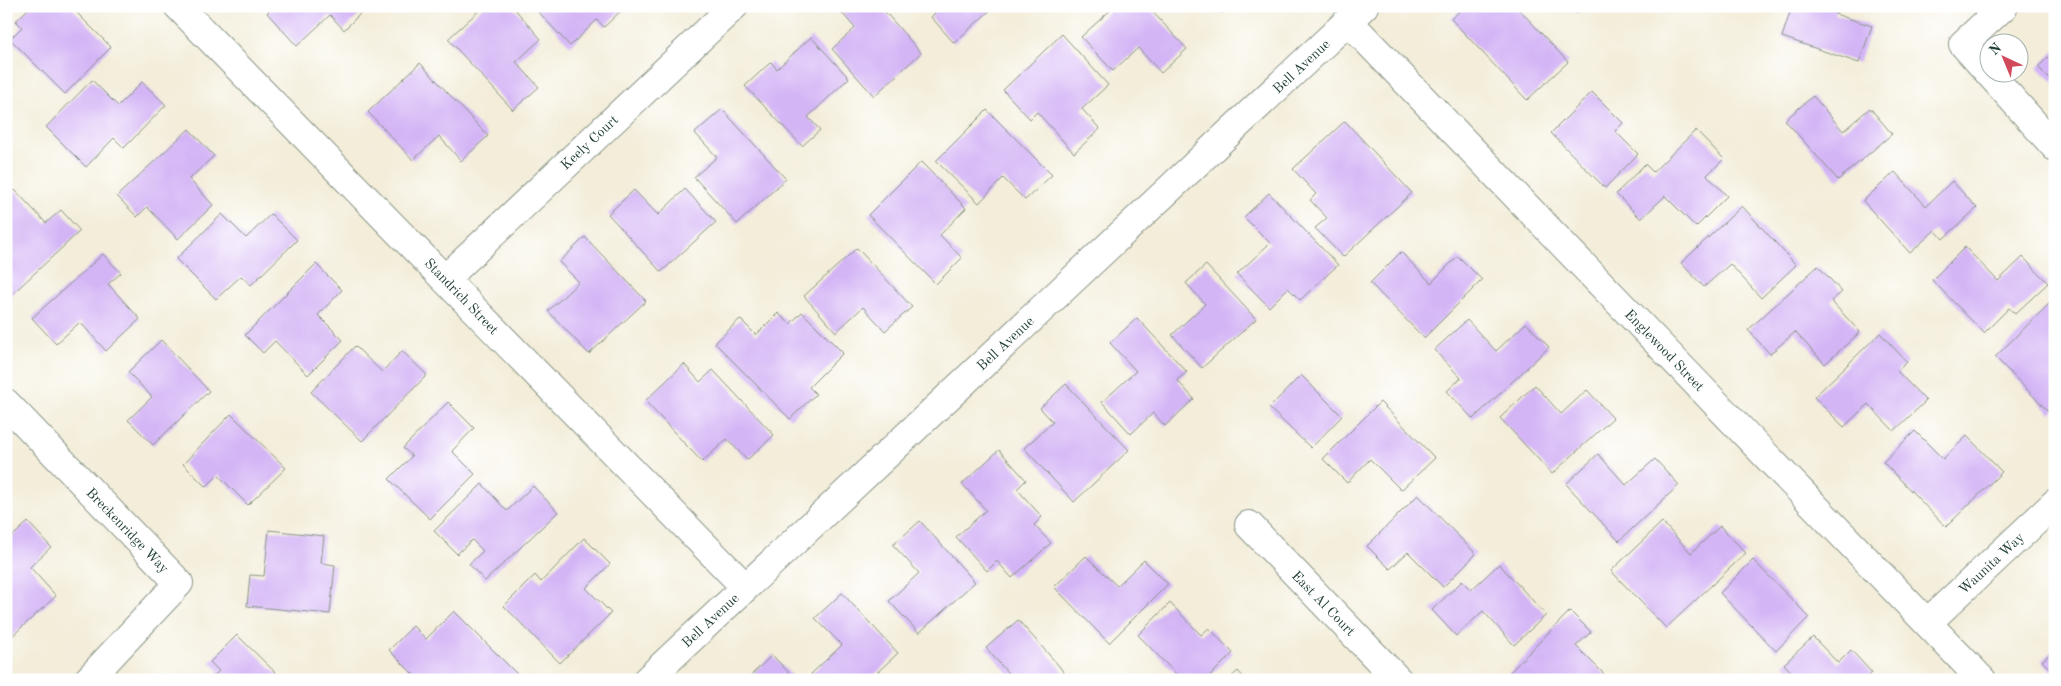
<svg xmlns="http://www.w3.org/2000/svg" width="2061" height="686" viewBox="0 0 2061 686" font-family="'Old Standard TT',serif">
	<rect width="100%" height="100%" fill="#fff"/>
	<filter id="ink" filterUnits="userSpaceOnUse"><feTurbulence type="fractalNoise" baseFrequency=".02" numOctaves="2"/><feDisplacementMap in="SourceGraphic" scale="10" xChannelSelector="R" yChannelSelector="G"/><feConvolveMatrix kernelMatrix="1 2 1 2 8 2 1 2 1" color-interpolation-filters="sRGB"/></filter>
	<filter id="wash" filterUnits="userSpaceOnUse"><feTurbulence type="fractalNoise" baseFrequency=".0096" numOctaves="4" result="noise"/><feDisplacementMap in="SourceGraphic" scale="20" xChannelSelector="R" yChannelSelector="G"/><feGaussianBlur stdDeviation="1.12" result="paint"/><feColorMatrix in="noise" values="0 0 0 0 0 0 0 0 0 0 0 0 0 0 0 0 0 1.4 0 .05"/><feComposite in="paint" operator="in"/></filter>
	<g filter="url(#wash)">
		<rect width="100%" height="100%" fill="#f3edd9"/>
		<g id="blocks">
			<!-- building -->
			<path fill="#d3b4f5" d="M31,6H70L111,47L65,94L10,39L22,27L16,21Z
				M274,6H359L363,11L344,30L330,15L297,46L267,13Z
				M484,6H512L541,39L516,62L539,87L513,110L448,39Z
				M533,6H626L604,27L597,20L570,46Z
				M836,6H880L921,53L874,96L832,49L855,28Z
				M929,6H995L954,43L931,17L935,13Z
				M1115,6H1147L1187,49L1161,73L1138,48L1113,71L1081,37Z
				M1215,6H1230L1222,13Z
				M1465,6H1516L1568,62L1527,100L1451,19Z
				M1571,6H1584L1577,13Z
				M1792,6H1838L1835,14L1872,26L1859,63L1782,37Z
				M1062,34L1108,85L1082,109L1100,129L1074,153L1037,112L1030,119L1003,90Z
				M811,37L849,78L808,117L820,130L802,146L745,86L771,62L777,69Z
				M2055,50V84L2038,67Z
				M420,63L488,136L461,161L439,136L413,160L368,112Z
				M92,80L118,106L142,82L166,105L124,148L114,138L86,167L46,127Z
				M1592,92L1623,123L1615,131L1638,154L1605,188L1551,133Z
				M1813,96L1843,131L1870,108L1892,134L1838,180L1785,120Z
				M722,109L786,179L737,224L694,177L717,157L695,133Z
				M987,110L1052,175L1025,200L1003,178L979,203L936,161Z
				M1345,121L1412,193L1343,257L1315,228L1327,218L1310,200L1316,194L1293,169Z
				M189,129L214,156L189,179L213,205L178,239L147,207L137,217L117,196Z
				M1696,130L1724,159L1707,175L1727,196L1696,227L1665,196L1641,219L1616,194L1645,164L1653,172Z
				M921,162L966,208L940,235L962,258L936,284L868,215Z
				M1895,172L1926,206L1952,181L1977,208L1943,239L1935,230L1910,253L1863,201Z
				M685,189L716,222L661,272L608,214L634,190L658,215Z
				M15,190L46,223L61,210L80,231L8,298L6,296V252L8,250L6,247V199Z
				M1269,193L1338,265L1300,300L1288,288L1269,307L1237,274L1270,243L1244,217Z
				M1742,206L1796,265L1761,298L1730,264L1704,287L1681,263Z
				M222,214L246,238L271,214L297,240L251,285L241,276L216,299L176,259Z
				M585,237L646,301L589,354L548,311L579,282L559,262Z
				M1965,247L1998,281L2023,257L2048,283L2015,314L2009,308L1984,333L1932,280Z
				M857,248L912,307L885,331L863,307L836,332L804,296Z
				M1401,252L1431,283L1458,256L1482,280L1424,338L1370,283Z
				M103,254L121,273L108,284L140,319L106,351L80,322L56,344L32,318Z
				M316,264L342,290L318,315L343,340L308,375L275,341L263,353L245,335Z
				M1206,265L1256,319L1202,368L1172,335L1205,304L1186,283Z
				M1818,266L1842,292L1831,301L1860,332L1825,364L1795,332L1770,354L1748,330Z
				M2055,298V410L2051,414L1995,357Z
				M802,312L843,353L809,387L816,394L790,419L715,343L740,319L756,335L778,313L790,324Z
				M1137,318L1187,372L1177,380L1194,399L1165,426L1153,413L1131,434L1102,402L1136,371L1110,343Z
				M1467,320L1496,351L1526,323L1549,347L1473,419L1447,391L1461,378L1434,350Z
				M1880,333L1907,362L1897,371L1926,401L1894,431L1868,404L1844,427L1814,397Z
				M161,340L209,391L153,445L128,420L152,397L128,372Z
				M355,346L382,372L402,351L427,375L362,441L311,392Z
				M684,364L700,382L713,370L774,435L747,460L727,439L702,462L645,401Z
				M1301,375L1342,416L1311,448L1269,408Z
				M1066,384L1129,450L1074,502L1024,448L1053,422L1040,408Z
				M1535,385L1561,414L1587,390L1613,418L1552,474L1500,418Z
				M448,402L474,428L452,451L475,474L430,519L389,479L412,456L403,448Z
				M1380,402L1435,458L1401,490L1370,459L1347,483L1323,459Z
				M231,414L286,468L248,505L218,475L206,487L183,464Z
				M1915,431L1943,459L1967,436L2002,472L1946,527L1883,462Z
				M999,450L1026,480L1017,489L1042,517L1034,525L1051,543L1012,578L997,561L987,571L956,537L986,510L962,484Z
				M1598,454L1626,485L1655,459L1679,485L1619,541L1566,484Z
				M482,484L507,511L533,486L558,512L485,581L469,564L483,551L472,540L457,554L434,531Z
				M1418,495L1476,554L1443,587L1408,552L1390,569L1367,546Z
				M920,521L975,582L919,633L889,601L919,573L893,545Z
				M28,522L51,547L30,567L56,596L9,639L6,636V542Z
				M1662,522L1691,553L1720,526L1746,553L1666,628L1611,571Z
				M269,530L324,536L321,563L335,565L330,614L247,606L250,575L264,576Z
				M584,538L610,564L586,588L611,613L560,663L504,606L535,575L541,582Z
				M1086,556L1117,586L1144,560L1168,584L1109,643L1054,587Z
				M1753,560L1809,617L1776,651L1720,593Z
				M1499,564L1546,615L1514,645L1483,611L1456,636L1432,610L1462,581L1471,590Z
				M842,593L898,653L869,680H817L811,674L842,645L815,618Z
				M1170,603L1201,635L1209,628L1233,653L1206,680H1182L1138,635Z
				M454,611L518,675L513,680H419L389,650L413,626L426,639Z
				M1570,611L1591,632L1576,646L1610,680H1502Z
				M1018,620L1059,666L1069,680H1014L986,648Z
				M237,635L283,680H210L219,671L210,662Z
				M1813,637L1838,663L1851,650L1872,673L1865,680H1799L1784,664Z
				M2055,649V674L2042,661Z
				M772,655L796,680H746Z
				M1238,671L1246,680H1228Z"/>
		</g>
	</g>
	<g filter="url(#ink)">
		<use href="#blocks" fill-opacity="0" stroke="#899586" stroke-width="1"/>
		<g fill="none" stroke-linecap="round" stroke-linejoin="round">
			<!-- street casing -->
			<g stroke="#899586" stroke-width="30">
				<path id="street" d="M178,6L745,587
					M2004,6L1963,44L2055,147
					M1348,21L1982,680
					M445,279L734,6
					M6,403L179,583L88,680
					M1249,525L1398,680
					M1927,623L2055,503
					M647,680L1364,6"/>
			</g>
			<!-- street -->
			<use href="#street" stroke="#fff" stroke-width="28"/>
		</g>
	</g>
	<g text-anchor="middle" stroke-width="5" stroke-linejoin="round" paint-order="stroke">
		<!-- street labels -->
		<g font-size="14" fill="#1f3d34" stroke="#fff">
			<text transform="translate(1301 66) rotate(-43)" y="5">Bell Avenue</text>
			<text transform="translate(589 142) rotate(-43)" y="5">Keely Court</text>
			<text transform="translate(462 296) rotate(46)" y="5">Standrich Street</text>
			<text transform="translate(1005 343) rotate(-43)" y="5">Bell Avenue</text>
			<text transform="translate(1665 350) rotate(46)" y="5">Englewood Street</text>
			<text transform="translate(128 530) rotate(46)" y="5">Breckenridge Way</text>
			<text transform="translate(1991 563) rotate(-43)" y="5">Waunita Way</text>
			<text transform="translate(1324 603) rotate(46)" y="5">East Al Court</text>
			<text transform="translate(710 620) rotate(-43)" y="5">Bell Avenue</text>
		</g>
	</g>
	<!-- margin -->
	<rect width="2061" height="686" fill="none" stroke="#fff" stroke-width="25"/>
	<!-- north arrow -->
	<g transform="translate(2004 58) rotate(316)"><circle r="24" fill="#ffffff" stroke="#a5b1ae"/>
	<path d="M0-4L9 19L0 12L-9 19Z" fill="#d1495b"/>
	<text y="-8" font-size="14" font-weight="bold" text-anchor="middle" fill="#1f3d34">N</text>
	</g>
</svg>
